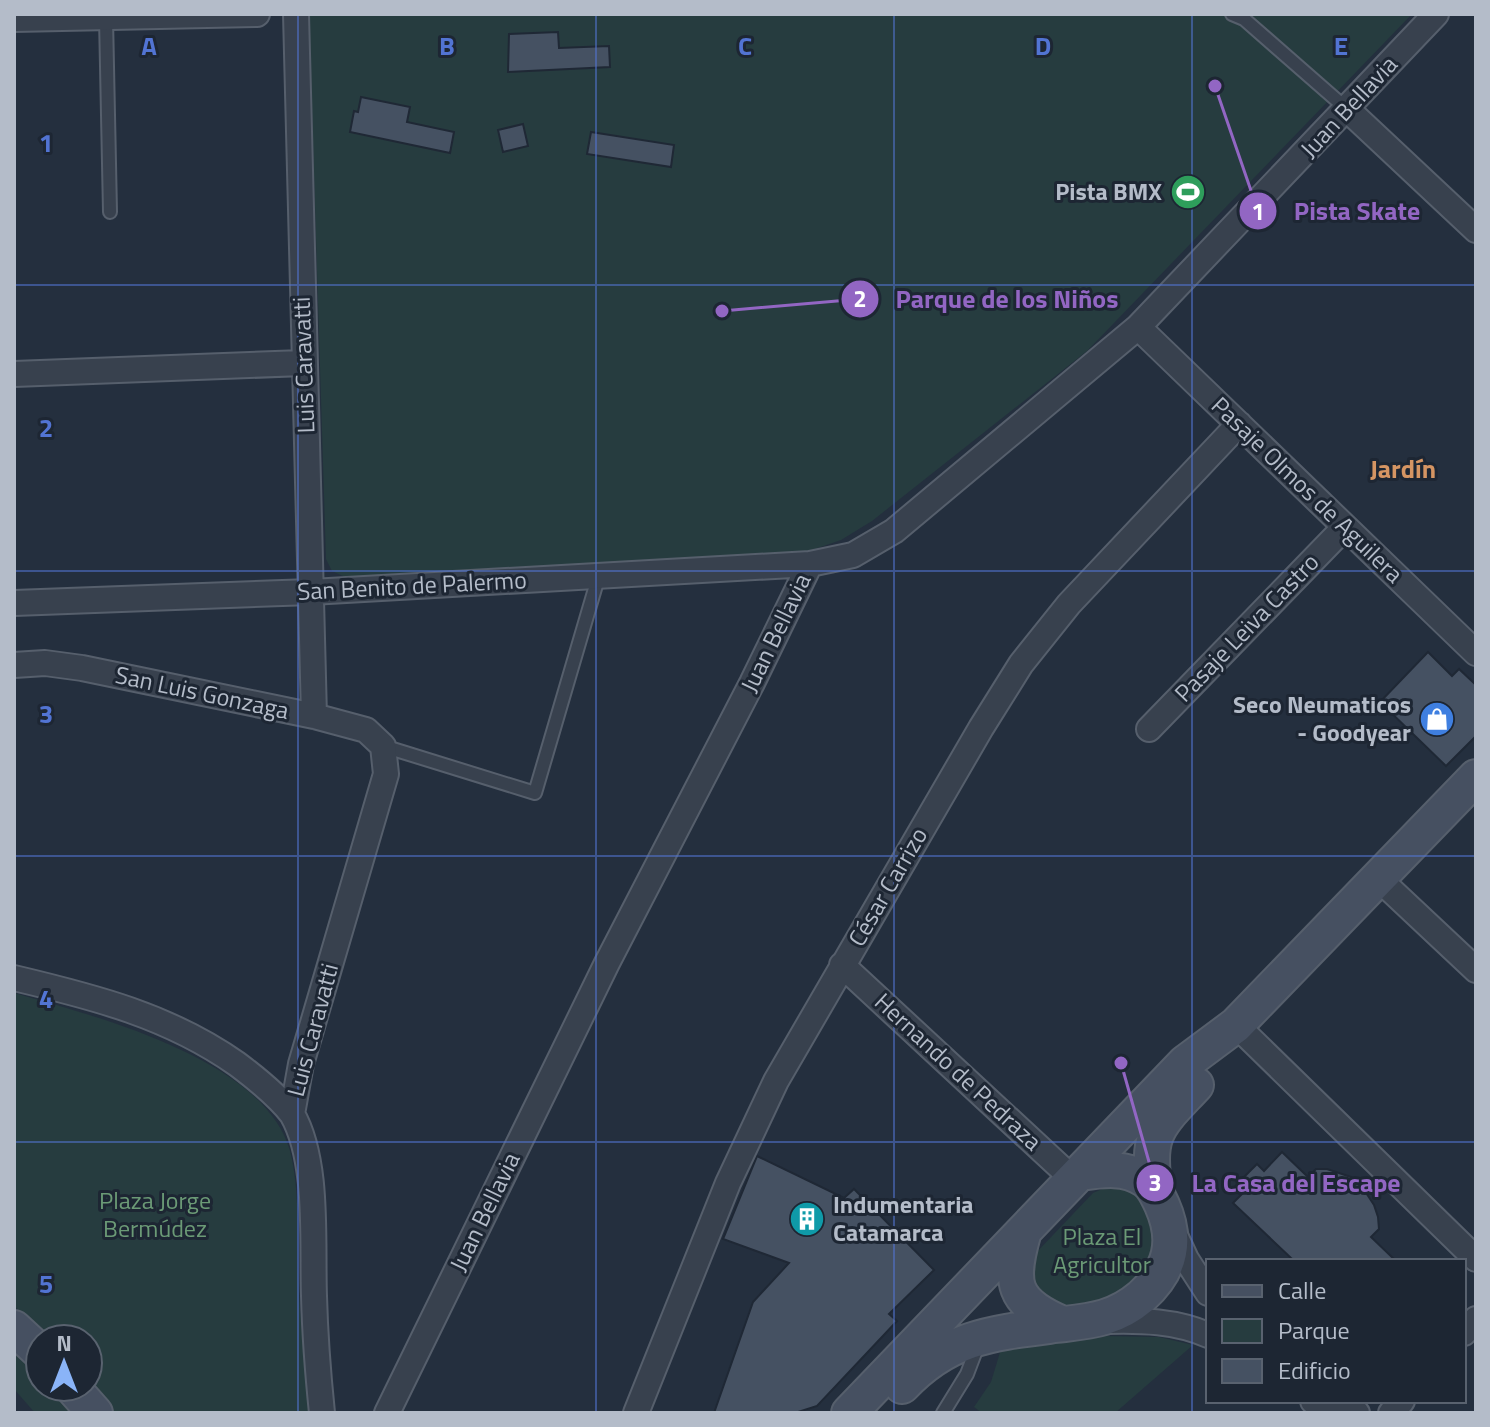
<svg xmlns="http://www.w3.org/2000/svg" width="1490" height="1427" viewBox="0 0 1490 1427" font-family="'Titillium Web',sans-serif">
	<rect width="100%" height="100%" fill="#242f3e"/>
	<!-- green -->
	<path fill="#263c3f" d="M309,14H1412L1087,351L872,521L841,540L806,552L345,577L332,571L326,559Z
		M14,993C95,1016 265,1059 290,1151C300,1190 297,1234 298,1273C300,1320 305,1366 311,1413H112L88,1383V1339H49L14,1306Z
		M1123,1186C1128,1189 1137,1191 1141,1195C1142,1197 1145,1203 1146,1206C1161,1237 1150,1276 1120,1295C1098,1309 1072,1310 1047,1306L1031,1288L1033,1256L1093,1193L1107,1187Z
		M1104,1336L1159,1337L1193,1345L1115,1413H982L974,1407L991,1382L1001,1349Z
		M14,1348L40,1371V1387H55L78,1413H35L14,1389Z"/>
	<!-- building -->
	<path fill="#455162" stroke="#1f2835" stroke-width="2" d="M558,32L559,48L609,46L610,67L508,72L509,34Z
		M361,97L410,107L407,122L454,132L450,153L350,132L354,111L358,112Z
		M523,124L528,146L503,152L498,130Z
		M591,132L674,145L671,167L587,154Z
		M1428,652L1452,676L1459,669L1476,685V736L1446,766L1380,702Z
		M1282,1152L1308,1177L1316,1169H1327L1351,1177L1361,1185L1374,1205L1378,1217L1379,1229L1371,1237L1396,1261H1295L1291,1258L1233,1203L1251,1185L1244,1177L1257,1164L1264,1171Z
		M757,1156L844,1198L854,1189L934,1270L889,1314L897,1321L817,1406L795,1413H714L753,1302L789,1263L723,1239Z"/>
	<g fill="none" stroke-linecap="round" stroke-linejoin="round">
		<!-- lane casing -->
		<g stroke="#565f6c" stroke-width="16">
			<path id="lane" d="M1232,14L1244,19L1348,110
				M106,18L110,212
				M383,746L535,793L599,575
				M943,1413L967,1374L978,1345"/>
		</g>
		<!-- street casing -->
		<g stroke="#565f6c" stroke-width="28">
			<path id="street" d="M296,14L314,716
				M14,19L257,14
				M1348,110L1476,230
				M1138,327L1476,653
				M14,374L303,363
				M14,603L311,592L810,564
				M14,665L45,663L82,668L314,716L366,730L383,746L386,774L301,1064L292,1114C319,1161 312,1241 314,1296C315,1335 318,1374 322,1413
				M1149,729L1345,527
				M1378,878L1476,970
				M842,965L1073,1179
				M14,978C94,997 169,1016 237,1064C257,1079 277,1095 292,1114
				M1236,1025L1476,1259
				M1172,1229L1186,1259L1208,1293
				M1107,1321C1141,1320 1176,1321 1208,1335
				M1464,1333L1476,1319
				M1313,1401L1332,1413
				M1346,1401L1357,1413
				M387,1413L607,963L752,683L810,564L853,555L894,531L1138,327L1436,14
				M636,1413L728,1183L776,1081L981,728L1021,664L1069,604L1239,424
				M1391,1413L1402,1401"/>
		</g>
		<!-- secondary casing -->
		<g stroke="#565f6c" stroke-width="38">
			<path id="secondary" d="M1155,1190C1145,1132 1159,1125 1196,1085
				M1024,1231C1009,1283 1011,1302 1063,1324
				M14,1328L40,1352
				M902,1386C948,1337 992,1333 1056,1325C1089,1321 1114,1320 1141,1297C1171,1270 1178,1241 1162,1205C1157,1195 1154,1186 1145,1180C1126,1166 1101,1170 1080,1173
				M72,1387L95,1413
				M849,1413L1185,1063L1236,1025L1476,777"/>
		</g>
		<!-- lane -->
		<use href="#lane" stroke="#38414e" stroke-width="12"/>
		<!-- street -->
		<use href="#street" stroke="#38414e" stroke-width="24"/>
		<!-- secondary -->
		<use href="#secondary" stroke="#465061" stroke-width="34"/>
	</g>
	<!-- grid -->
	<path fill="none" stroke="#5274d3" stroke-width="2" stroke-opacity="0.55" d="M298,14V1413M596,14V1413M894,14V1413M1192,14V1413M14,285H1476M14,571H1476M14,856H1476M14,1142H1476"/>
	<!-- icons -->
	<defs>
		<g id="stadium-disc" transform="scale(1.8)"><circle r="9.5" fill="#2e9e5b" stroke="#1d2633"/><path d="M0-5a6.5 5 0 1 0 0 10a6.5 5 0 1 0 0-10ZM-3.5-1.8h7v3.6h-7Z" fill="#fff"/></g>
		<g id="shop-disc" transform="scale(1.8)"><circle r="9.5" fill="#3f7fe0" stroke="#1d2633"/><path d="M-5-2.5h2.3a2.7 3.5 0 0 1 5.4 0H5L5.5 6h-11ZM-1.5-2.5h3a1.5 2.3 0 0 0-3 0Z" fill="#fff"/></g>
		<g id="building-disc" transform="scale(1.8)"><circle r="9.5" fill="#0f9aa8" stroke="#1d2633"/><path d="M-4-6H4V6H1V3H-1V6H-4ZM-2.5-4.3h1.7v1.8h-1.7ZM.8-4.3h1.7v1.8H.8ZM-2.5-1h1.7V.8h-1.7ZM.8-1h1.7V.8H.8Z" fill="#fff"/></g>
	</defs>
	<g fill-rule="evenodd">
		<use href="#stadium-disc" x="1188" y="192"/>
		<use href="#shop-disc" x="1437" y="719"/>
		<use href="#building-disc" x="807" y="1219"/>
	</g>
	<g text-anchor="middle" stroke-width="6" stroke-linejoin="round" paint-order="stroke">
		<!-- street labels -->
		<g font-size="24" fill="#b4bcc9" stroke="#1d2633">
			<text transform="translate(1349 107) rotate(-47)" y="8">Juan Bellavia</text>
			<text transform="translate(304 365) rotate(-92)" y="8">Luis Caravatti</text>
			<text transform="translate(1307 490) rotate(44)" y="8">Pasaje Olmos de Aguilera</text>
			<text transform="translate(412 586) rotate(-3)" y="8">San Benito de Palermo</text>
			<text transform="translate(1247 628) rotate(-46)" y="8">Pasaje Leiva Castro</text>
			<text transform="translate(776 633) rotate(-64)" y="8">Juan Bellavia</text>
			<text transform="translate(202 693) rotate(12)" y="8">San Luis Gonzaga</text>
			<text transform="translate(888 887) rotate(-60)" y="8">César Carrizo</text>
			<text transform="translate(313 1030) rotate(-75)" y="8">Luis Caravatti</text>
			<text transform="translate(958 1072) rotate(43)" y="8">Hernando de Pedraza</text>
			<text transform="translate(485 1212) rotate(-64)" y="8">Juan Bellavia</text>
		</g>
		<!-- poi labels -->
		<g font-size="24" font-weight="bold" fill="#b4bcc9" stroke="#1d2633" text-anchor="end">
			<text x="1162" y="200">Pista BMX</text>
			<text x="1411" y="713">Seco Neumaticos<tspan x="1411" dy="28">- Goodyear</tspan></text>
			<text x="833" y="1213" text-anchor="start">Indumentaria<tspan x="833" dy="28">Catamarca</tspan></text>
		</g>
		<!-- park labels -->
		<g font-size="24" fill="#6b9a76" stroke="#1d2633">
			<text x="155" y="1209">Plaza Jorge<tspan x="155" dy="28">Bermúdez</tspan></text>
			<text x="1102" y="1245">Plaza El<tspan x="1102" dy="28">Agricultor</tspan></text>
		</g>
		<!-- neighbourhood labels -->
		<g font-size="26" font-weight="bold" fill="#d59563" stroke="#1d2633">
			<text x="1403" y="478">Jardín</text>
		</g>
	</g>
	<g font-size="26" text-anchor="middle" font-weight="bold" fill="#5274d3" stroke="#1d2633" stroke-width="6" stroke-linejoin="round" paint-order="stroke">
		<text x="149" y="55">A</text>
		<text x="447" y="55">B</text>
		<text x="745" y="55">C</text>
		<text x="1043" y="55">D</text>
		<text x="1341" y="55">E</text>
		<text x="46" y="152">1</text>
		<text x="46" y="437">2</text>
		<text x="46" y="723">3</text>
		<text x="46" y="1008">4</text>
		<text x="46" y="1293">5</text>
	</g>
	<!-- callouts -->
	<path fill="none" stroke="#9266c3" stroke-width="3" d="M1215 86L1258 211M722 311L860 299M1121 1063L1155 1183"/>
	<g fill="#9266c3" stroke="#1d2633" stroke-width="3">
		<circle cx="1215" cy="86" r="8"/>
		<circle cx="722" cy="311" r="8"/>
		<circle cx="1121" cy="1063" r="8"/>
		<circle cx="1258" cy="211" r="20"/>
		<circle cx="860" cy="299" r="20"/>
		<circle cx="1155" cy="1183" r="20"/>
	</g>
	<g font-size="24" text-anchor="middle" font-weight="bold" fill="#fff">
		<text x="1258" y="220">1</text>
		<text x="860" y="307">2</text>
		<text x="1155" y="1191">3</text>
	</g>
	<g font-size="26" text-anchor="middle" font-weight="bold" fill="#9266c3" stroke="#1d2633" stroke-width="6" stroke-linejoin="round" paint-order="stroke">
		<text x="1357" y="220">Pista Skate</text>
		<text x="1007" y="308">Parque de los Niños</text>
		<text x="1296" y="1192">La Casa del Escape</text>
	</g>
	<!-- border -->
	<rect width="1490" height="1427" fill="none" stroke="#b4bcc9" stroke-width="32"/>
	<!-- legend -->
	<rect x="1206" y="1259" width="260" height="144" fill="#1d2633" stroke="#59626f" stroke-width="2"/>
	<rect x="1222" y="1285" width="40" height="12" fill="#465061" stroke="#59626f" stroke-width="2"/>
	<text x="1278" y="1299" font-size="24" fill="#b4bcc9">Calle</text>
	<rect x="1222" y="1319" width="40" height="24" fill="#263c3f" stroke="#59626f" stroke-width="2"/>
	<text x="1278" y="1339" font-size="24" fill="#b4bcc9">Parque</text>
	<rect x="1222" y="1359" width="40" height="24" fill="#455162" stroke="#59626f" stroke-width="2"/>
	<text x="1278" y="1379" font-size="24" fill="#b4bcc9">Edificio</text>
	<!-- north arrow -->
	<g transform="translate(64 1363)"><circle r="38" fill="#1d2633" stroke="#59626f" stroke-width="2"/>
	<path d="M0-6L14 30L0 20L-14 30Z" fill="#8ab4f8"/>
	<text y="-12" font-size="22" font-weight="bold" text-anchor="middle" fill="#b4bcc9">N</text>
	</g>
</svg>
